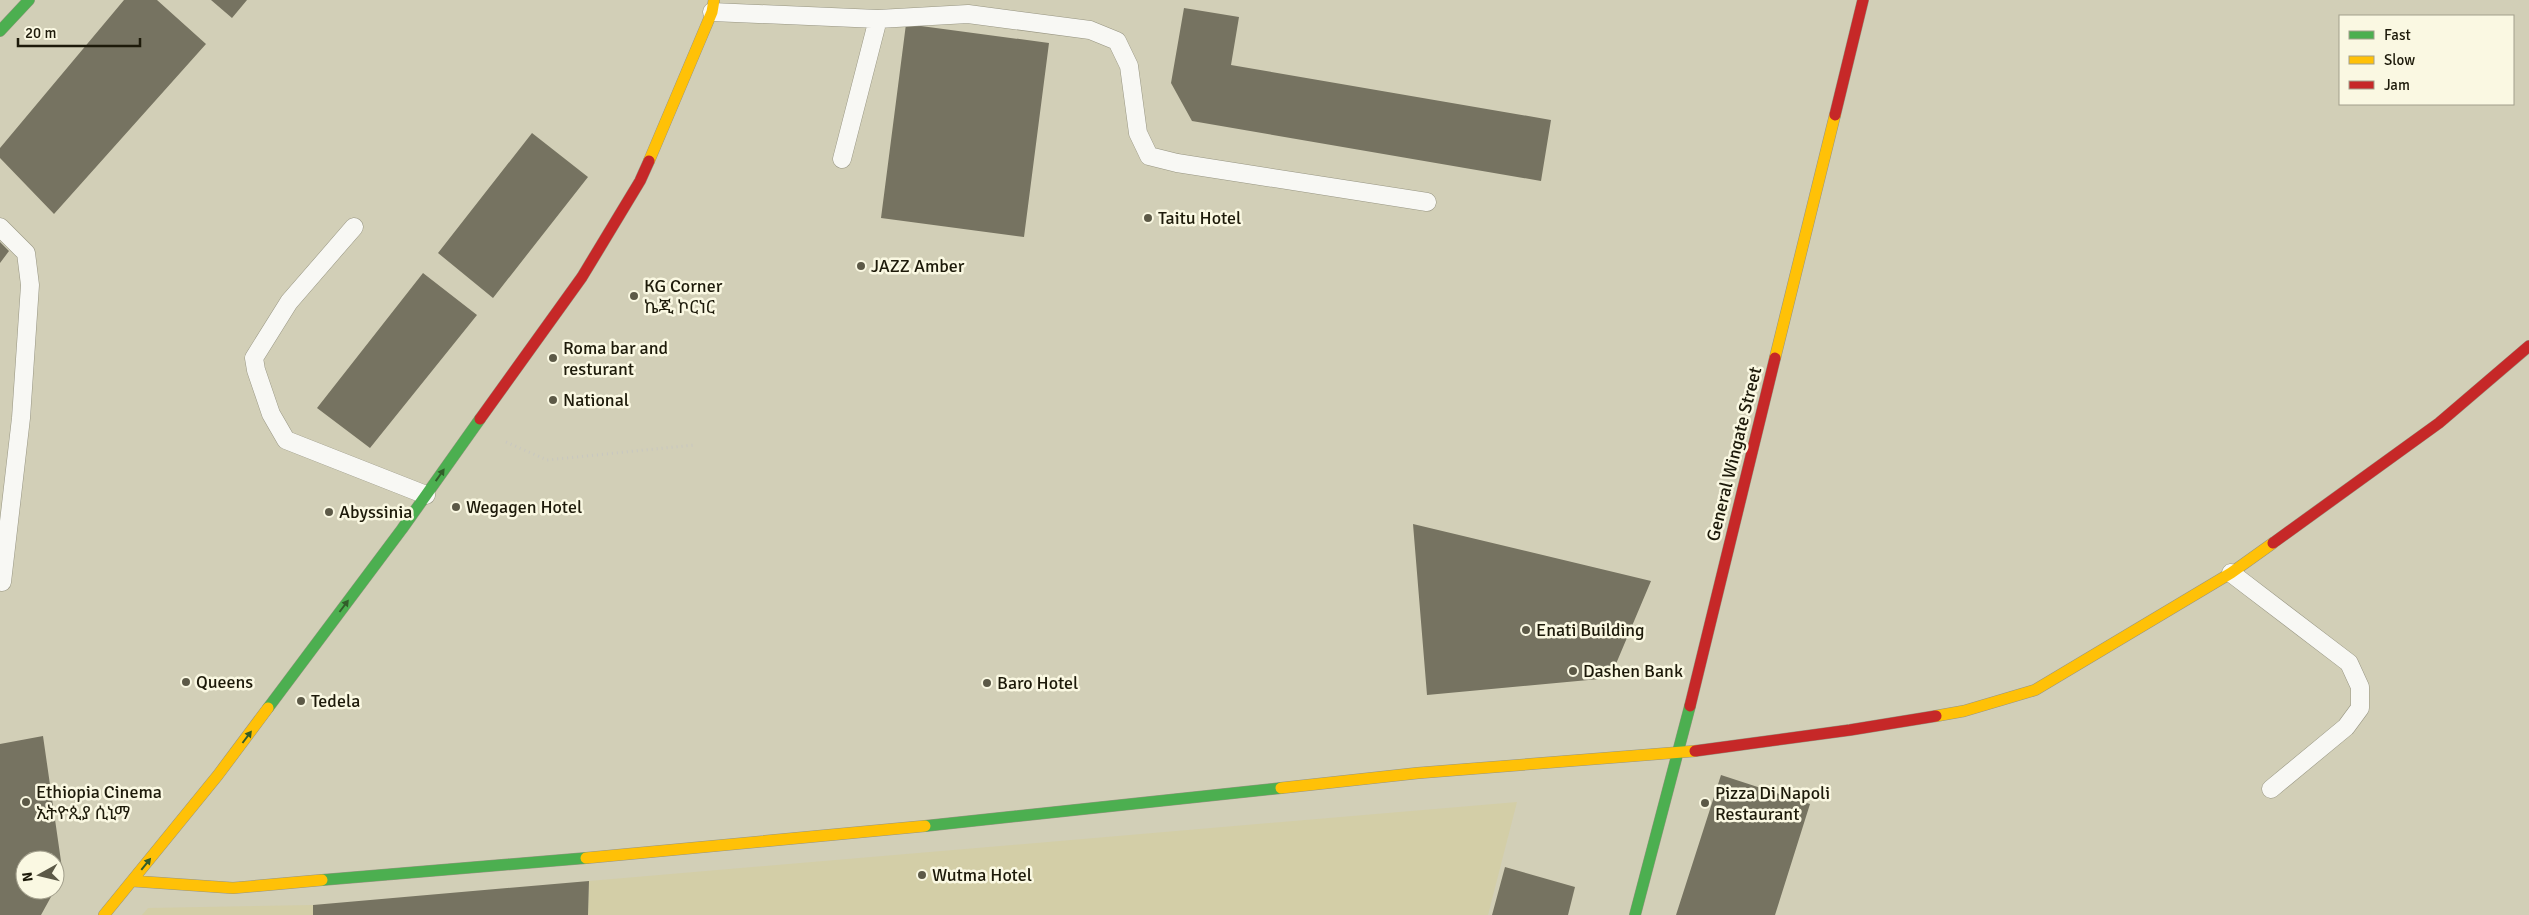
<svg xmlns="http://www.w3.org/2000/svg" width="2529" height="915" viewBox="0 0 2529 915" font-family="Signika,'Noto Sans Ethiopic',sans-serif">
	<rect width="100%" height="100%" fill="#d2cfb7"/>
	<!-- built -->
	<path fill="#d3cea7" d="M1517,802L1488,915H588L589,881Z
		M313,905V915H142L148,908Z"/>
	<!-- building -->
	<path fill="#767361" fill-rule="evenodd" d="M124,0H157L206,44L54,214L0,158V148Z
		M211,0H247L232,18Z
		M1184,8L1239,17L1231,65L1551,120L1541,181L1192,121L1171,83Z
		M906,24L1049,43L1024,237L881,218Z
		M532,133L588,177L493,298L438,253Z
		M0,242L9,251L0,263Z
		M423,273L477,315L370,448L317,408Z
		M1413,524L1651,581L1610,678L1427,695Z
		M43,736L63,875L41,915H0V744ZM25,860H55V890H25Z
		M1721,775L1810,804L1775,915H1676Z
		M1505,867L1575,887L1568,915H1492Z
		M589,881L588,915H313V905Z"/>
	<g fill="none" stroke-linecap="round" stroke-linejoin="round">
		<!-- lane casing -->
		<g stroke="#979582" stroke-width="19">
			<path id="lane" d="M712,12L878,19L842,159
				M878,19L968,14L1090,30L1117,41L1129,66L1138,133L1149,156L1177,163L1427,202
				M0,227L26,253L30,285L21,418L2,582
				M354,227L289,302L254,358L256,370L271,414L286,440L426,495
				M2231,573L2349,663L2360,687V708L2346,727L2271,789"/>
		</g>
		<!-- fast casing -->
		<g stroke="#979582" stroke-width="12">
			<path id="fast" d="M0,31L29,0
				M268,708L402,529L480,419
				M925,826L1281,788
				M322,880L586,858
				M1635,915L1690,706"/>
		</g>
		<!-- slow casing -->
		<g stroke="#979582" stroke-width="12">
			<path id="slow" d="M649,161L712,12L714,0
				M1775,358L1835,115
				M1936,716L1964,711L2035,690L2231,573L2273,543
				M1281,788L1418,773L1695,751
				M586,858L925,826
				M132,881L233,888L322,880
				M104,915L218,775L268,708"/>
		</g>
		<!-- jam casing -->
		<g stroke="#979582" stroke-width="12">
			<path id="jam" d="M1835,115L1863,0
				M480,419L582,277L640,181L649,161
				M2273,543L2439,423L2529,346
				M1690,706L1775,358
				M1695,751L1850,730L1936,716"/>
		</g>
		<!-- path -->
		<path stroke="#c8c7c0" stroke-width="3" stroke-dasharray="1 4" stroke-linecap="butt" d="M506,442L547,460L694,445"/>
		<!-- lane -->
		<use href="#lane" stroke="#f8f8f4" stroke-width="18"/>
		<!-- fast -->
		<use href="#fast" stroke="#4caf50" stroke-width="11"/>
		<!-- slow -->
		<use href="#slow" stroke="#ffc107" stroke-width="11"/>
		<!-- jam -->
		<use href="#jam" stroke="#c62828" stroke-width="11"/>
	</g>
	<!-- one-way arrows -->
	<defs><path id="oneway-solid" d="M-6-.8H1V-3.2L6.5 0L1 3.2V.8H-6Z" transform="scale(1.25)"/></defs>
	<g fill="#325d2a">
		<use href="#oneway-solid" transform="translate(440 475) rotate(-55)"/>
		<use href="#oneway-solid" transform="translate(344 606) rotate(-53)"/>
		<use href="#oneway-solid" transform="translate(247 737) rotate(-53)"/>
		<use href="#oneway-solid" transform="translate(146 864) rotate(-51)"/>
	</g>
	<!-- markers -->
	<g fill="#5c5947" stroke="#faf8e2" stroke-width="2">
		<circle cx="1148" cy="218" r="5"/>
		<circle cx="861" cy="266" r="5"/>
		<circle cx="634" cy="296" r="5"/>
		<circle cx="553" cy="358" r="5"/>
		<circle cx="553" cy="400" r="5"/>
		<circle cx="456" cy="507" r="5"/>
		<circle cx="329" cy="512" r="5"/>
		<circle cx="1526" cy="630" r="5"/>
		<circle cx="1573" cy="671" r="5"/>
		<circle cx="186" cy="682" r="5"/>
		<circle cx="987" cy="683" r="5"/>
		<circle cx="301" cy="701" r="5"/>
		<circle cx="26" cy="802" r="5"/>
		<circle cx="1705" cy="803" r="5"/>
		<circle cx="922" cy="875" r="5"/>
	</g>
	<g text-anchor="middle" stroke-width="5" stroke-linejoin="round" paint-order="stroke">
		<!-- poi labels -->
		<g font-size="18" fill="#1d1a0a" stroke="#faf8e2" text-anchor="start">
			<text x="1158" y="224">Taitu Hotel</text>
			<text x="871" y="272">JAZZ Amber</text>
			<text x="644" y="292">KG Corner<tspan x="644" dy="21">ኬጂ ኮርነር</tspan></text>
			<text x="563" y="354">Roma bar and<tspan x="563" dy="21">resturant</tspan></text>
			<text x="563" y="406">National</text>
			<text x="466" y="513">Wegagen Hotel</text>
			<text x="339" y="518">Abyssinia</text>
			<text x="1536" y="636">Enati Building</text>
			<text x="1583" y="677">Dashen Bank</text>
			<text x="196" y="688">Queens</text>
			<text x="997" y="689">Baro Hotel</text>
			<text x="311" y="707">Tedela</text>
			<text x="36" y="798">Ethiopia Cinema<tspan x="36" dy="21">ኢትዮጲያ ሲኒማ</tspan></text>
			<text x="1715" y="799">Pizza Di Napoli<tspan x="1715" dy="21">Restaurant</tspan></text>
			<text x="932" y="881">Wutma Hotel</text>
		</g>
		<!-- street labels -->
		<g font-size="18" fill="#1d1a0a" stroke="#faf8e2">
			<text transform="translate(1734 454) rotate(-76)" y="6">General Wingate Street</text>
		</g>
	</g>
	<!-- legend -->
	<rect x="2339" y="15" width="175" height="90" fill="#faf8e2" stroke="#a29f8c"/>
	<rect x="2349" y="31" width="25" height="8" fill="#4caf50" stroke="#a29f8c"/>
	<text x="2384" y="40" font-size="15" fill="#1d1a0a">Fast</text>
	<rect x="2349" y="56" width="25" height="8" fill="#ffc107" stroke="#a29f8c"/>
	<text x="2384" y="65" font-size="15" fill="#1d1a0a">Slow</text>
	<rect x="2349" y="81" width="25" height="8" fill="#c62828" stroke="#a29f8c"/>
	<text x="2384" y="90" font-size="15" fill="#1d1a0a">Jam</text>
	<!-- north arrow -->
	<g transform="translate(40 875) rotate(262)"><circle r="24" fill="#faf8e2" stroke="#a29f8c"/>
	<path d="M0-4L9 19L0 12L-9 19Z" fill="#5c5947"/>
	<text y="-8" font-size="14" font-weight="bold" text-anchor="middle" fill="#1d1a0a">N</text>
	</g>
	<!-- scale -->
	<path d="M18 38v8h122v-8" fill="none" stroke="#1d1a0a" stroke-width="2.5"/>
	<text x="25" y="38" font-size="15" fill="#1d1a0a" stroke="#faf8e2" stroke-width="4" paint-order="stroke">20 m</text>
</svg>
